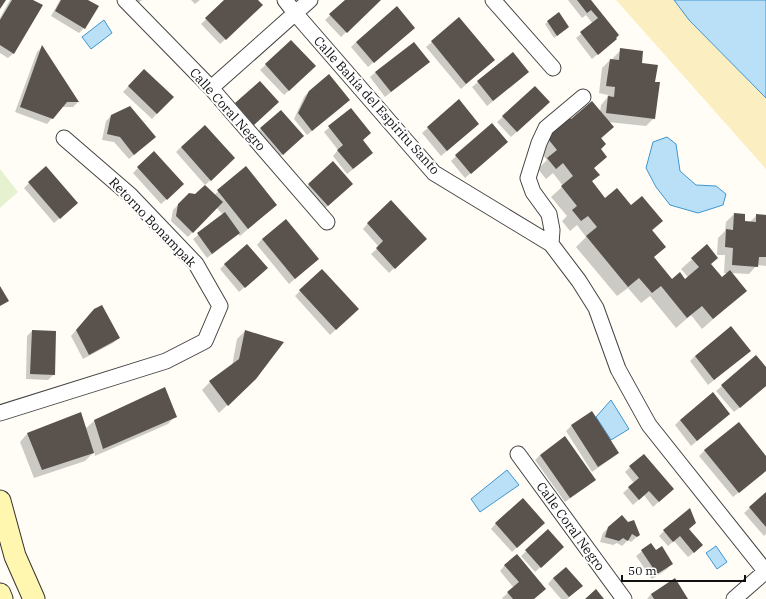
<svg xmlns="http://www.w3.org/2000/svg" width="766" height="599" viewBox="0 0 766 599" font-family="'IBM Plex Serif',serif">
	<rect width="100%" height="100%" fill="#fffdf5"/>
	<!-- sand -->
	<path fill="#fbeec1" d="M616,0H674L689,20L766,98V169Z"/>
	<!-- pitch -->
	<path fill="#e6f2cf" d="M0,169L18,192L0,208Z"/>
	<!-- water -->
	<path fill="#b9e0f7" stroke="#3f96cf" d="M674,0H766V98L689,20Z
		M104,20L112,33L91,49L82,37Z
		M667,137L676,144L680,171L696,185L716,186L726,194L723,205L698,213L670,205L656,187L646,168L653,142Z
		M611,400L629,429L611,440L596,417Z
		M507,470L519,485L480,512L471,499Z
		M716,546L727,562L717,569L706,553Z"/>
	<!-- shadow -->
	<path fill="#0003" d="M10,0H32L14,53L8,58L0,53V18Z
		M60,0H86L84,28L79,33L51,16Z
		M133,0H142L136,5Z
		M191,0H200L195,4Z
		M226,0H256V11L220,44L201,24Z
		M346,0H379L341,37L325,20Z
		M568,0H590L616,39L592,59L576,38L593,24L586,15L582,18Z
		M559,14L566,29L554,38L545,24Z
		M459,19L488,65L461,89L426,47Z
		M408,33L368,67L351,47L356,42Z
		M291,41L309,72L284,95L260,70Z
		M42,47L78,102L73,107H62L47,124L15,112L37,52Z
		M621,50L641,64L654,82V118L646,126L608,122L613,127L601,139L600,150L606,157L593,169L598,175L591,182L605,199L631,206L662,221L652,231L653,258L672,280H685L688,277L681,269L707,246L710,265L722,278L728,273H724L725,255H717L718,238L725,231L726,222L734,214L744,215V222L749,223L757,215L766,216V266L757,265L749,274L731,273L745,291L702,329L691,315L676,328L650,296L641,303L628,288L617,296L576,247L586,237L577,225L570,231L562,221L567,216L551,197L563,186L553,173L546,179L538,169L547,160L535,145L571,120L600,112L601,105L607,98L608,95L599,93L602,68L610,60H612L613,58Z
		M513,53L523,77L487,106L472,87Z
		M428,62L385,97L370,77L376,72Z
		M139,75L172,97L152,119L123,92Z
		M260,82L272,107L248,129L231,109Z
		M535,87L544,107L511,137L497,122Z
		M309,91L343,106L307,135L294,119L304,97Z
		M459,101L473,129L441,156L422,133Z
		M351,109L367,158L347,174L333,156L338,150L324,132Z
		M281,111L297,141L277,159L255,134Z
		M111,116L149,142L129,159L114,142L102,140L106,121Z
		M181,147L229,164L205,185L176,152Z
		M502,147L465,178L451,161L456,156Z
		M138,168L178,189L161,204L133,173Z
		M246,168L276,205L240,236L238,234L207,258L193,239L223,215L216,207L188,237L171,221L173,210L179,204L214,195Z
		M29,183L71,208L54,223L24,188Z
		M309,185L347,189L322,211L303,190Z
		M368,223L421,244L389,273L371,254L379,247L363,229Z
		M262,239L312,264L289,284L257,245Z
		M225,264L261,273L239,292L220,269Z
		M300,291L352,314L330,335L295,296Z
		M89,315L119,338L113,343L83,359L71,336Z
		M32,331L54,374L48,380L26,379L27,336Z
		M245,331L250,383L219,413L202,390L210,382L232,366L237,339Z
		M695,356H744L708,385L690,361Z
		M756,357L766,369V386L734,412L716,391Z
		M592,413L618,453L612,458L592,472L566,431L571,426Z
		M729,414L691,446L675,425L680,420Z
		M175,416L168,424L95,456L94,452L85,461L34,478L20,442L27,434L85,429L94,421Z
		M705,450L766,458V470L733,497L699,456Z
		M540,455L589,485L565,502L535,460Z
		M630,467L667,494L653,507L644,495L633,505L623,493L634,483L625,472Z
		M766,493V534L764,536L744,513Z
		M496,523L538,528L512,552L491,529Z
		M608,528L639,535L631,542L628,540L622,546L617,543L613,545L600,542L603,533Z
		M688,529L697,550L688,557L674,541L668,546L659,536L664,531Z
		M548,531L558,552L535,572L521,556Z
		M651,544L656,552L672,563L667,569L652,579L636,556Z
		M505,565L534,599H503L502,598L514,588L500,571Z
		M553,578L581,586L567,599H561L548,584Z
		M675,580L687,599H647L651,594Z"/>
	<!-- building -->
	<path fill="#5a524d" d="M0,0H6L0,9Z
		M12,0H33L43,5L14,54L0,45V20Z
		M61,0H88L99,6L85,29L55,11Z
		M224,0H258L263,5L226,40L205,18Z
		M345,0H381L347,33L329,14Z
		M577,0H591L619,35L616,38L617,39L598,55L580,32L598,18L591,10L587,13Z
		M397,6L415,28L374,63L356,42Z
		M559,12L569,27L557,36L547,21Z
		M459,17L495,60L466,84L431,41Z
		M291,40L316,66L289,91L265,64Z
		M414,42L430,62L391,92L375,72Z
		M42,45L79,102H67L53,119L20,107Z
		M620,48L643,51L642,63L658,65L655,82H660L655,119L606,113L608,96L614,97L615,87L606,86L610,59L619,60Z
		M513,52L529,72L493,101L477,81Z
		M144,69L174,97L157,114L128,86Z
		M329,74L350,100L312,131L298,113L309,91Z
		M260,81L279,102L254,125L235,103Z
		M535,86L550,102L517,132L502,116Z
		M459,99L479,124L447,151L427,127Z
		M592,101L614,127L601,138L606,144L601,149L607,157L594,168L600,175L592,181L605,198L617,188L631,205L642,196L663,221L652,230L666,247L654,257L672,279L680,272L685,279L699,267L691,258L707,244L718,258L711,264L722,277L730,270L747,291L713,319L702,306L687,318L661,286L652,293L639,278L628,287L586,236L597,227L588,216L581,221L572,210L577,206L561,186L573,176L563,163L556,169L547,158L557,150L544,134L567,115L571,119Z
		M130,106L156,137L134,155L120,137L107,134L111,115Z
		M351,108L371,133L363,140L373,153L353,169L337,150L343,145L328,126Z
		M281,110L304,136L283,155L260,128Z
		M492,123L508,142L471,174L455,155Z
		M205,125L235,158L211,181L181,147Z
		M154,151L184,184L167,200L137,167Z
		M333,161L353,184L328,206L308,184Z
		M46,166L78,203L60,219L28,182Z
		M246,166L277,205L248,229L217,190Z
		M205,185L223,202L193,233L176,216L178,204L189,193L195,194Z
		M391,200L427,239L395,269L376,248L383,241L367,223Z
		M225,212L240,233L212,254L197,233Z
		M734,213L745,214V221L756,222V214L766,215V257H759L758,267L732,265L733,248L725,247L726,229L733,230Z
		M286,219L319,259L295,279L262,239Z
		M247,244L268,268L245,288L224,264Z
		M322,269L359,309L336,330L299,290Z
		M0,286L9,301L0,306Z
		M102,305L120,338L89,355L76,330L94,309Z
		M731,326L751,351L714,380L695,356Z
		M32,330L56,331L55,375L30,374Z
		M245,330L284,342L256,379L228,406L209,381L239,359Z
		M756,355L766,367V386L740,408L721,385Z
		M165,387L177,417L103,449L94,420Z
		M713,392L730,414L697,441L680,420Z
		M592,411L619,453L598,467L571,425Z
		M81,412L94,453L42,470L27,433Z
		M739,422L766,456V471L739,493L704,450Z
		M565,436L596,480L570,498L540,455Z
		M644,454L674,489L659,502L649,491L639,500L628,487L639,478L629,466Z
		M766,492V527L749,507Z
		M523,498L545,523L517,548L495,523Z
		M690,508L696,523L689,529L703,545L694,553L680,536L673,542L663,530Z
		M622,515L628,522L634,520L640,535L637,537L632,534L628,541L623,538L619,541L605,537L608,527Z
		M548,529L564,547L541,568L525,550Z
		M651,543L656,550L662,546L673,564L657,574L641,550Z
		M517,554L546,589L534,599H513L507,592L519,582L504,565Z
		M566,567L583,586L569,597L553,578Z
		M675,578L688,599H654L651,594Z
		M596,589L604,599H585Z"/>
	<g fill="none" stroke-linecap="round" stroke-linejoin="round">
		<!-- street casing -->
		<g stroke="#444" stroke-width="17">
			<path id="street" d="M125,0L211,88L327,222
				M285,0L295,13L434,173L551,244L579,281L596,308L618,369L649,425L766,572
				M493,0L553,68
				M211,88L310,0
				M551,244L552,230L549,214L533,192L528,178L539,143L546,128L583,97
				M0,413L166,361L205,341L220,306L196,264L130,195L64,138
				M518,454L624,599
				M734,599L766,571"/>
		</g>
		<!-- secondary casing -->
		<g stroke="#333" stroke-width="23">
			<path id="secondary" d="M0,501L15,556L34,599
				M0,594L2,599"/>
		</g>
		<!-- street -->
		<use href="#street" stroke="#fff" stroke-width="15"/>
		<!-- secondary -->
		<use href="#secondary" stroke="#fff6b0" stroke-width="21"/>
	</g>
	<g text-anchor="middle" stroke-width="4" stroke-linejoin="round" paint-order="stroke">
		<!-- street labels -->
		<g font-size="13" fill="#111" stroke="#fff">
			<text transform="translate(377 105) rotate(48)" y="5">Calle Bahía del Espiritu Santo</text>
			<text transform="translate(228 109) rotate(48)" y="5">Calle Coral Negro</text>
			<text transform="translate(153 222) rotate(46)" y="5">Retorno Bonampak</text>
			<text transform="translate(571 526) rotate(54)" y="5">Calle Coral Negro</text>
		</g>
	</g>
	<!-- scale -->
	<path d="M622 575v6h123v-6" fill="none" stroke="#111111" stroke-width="2"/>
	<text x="628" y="575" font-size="12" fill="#111111" stroke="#ffffff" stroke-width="3" paint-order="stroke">50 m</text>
</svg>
